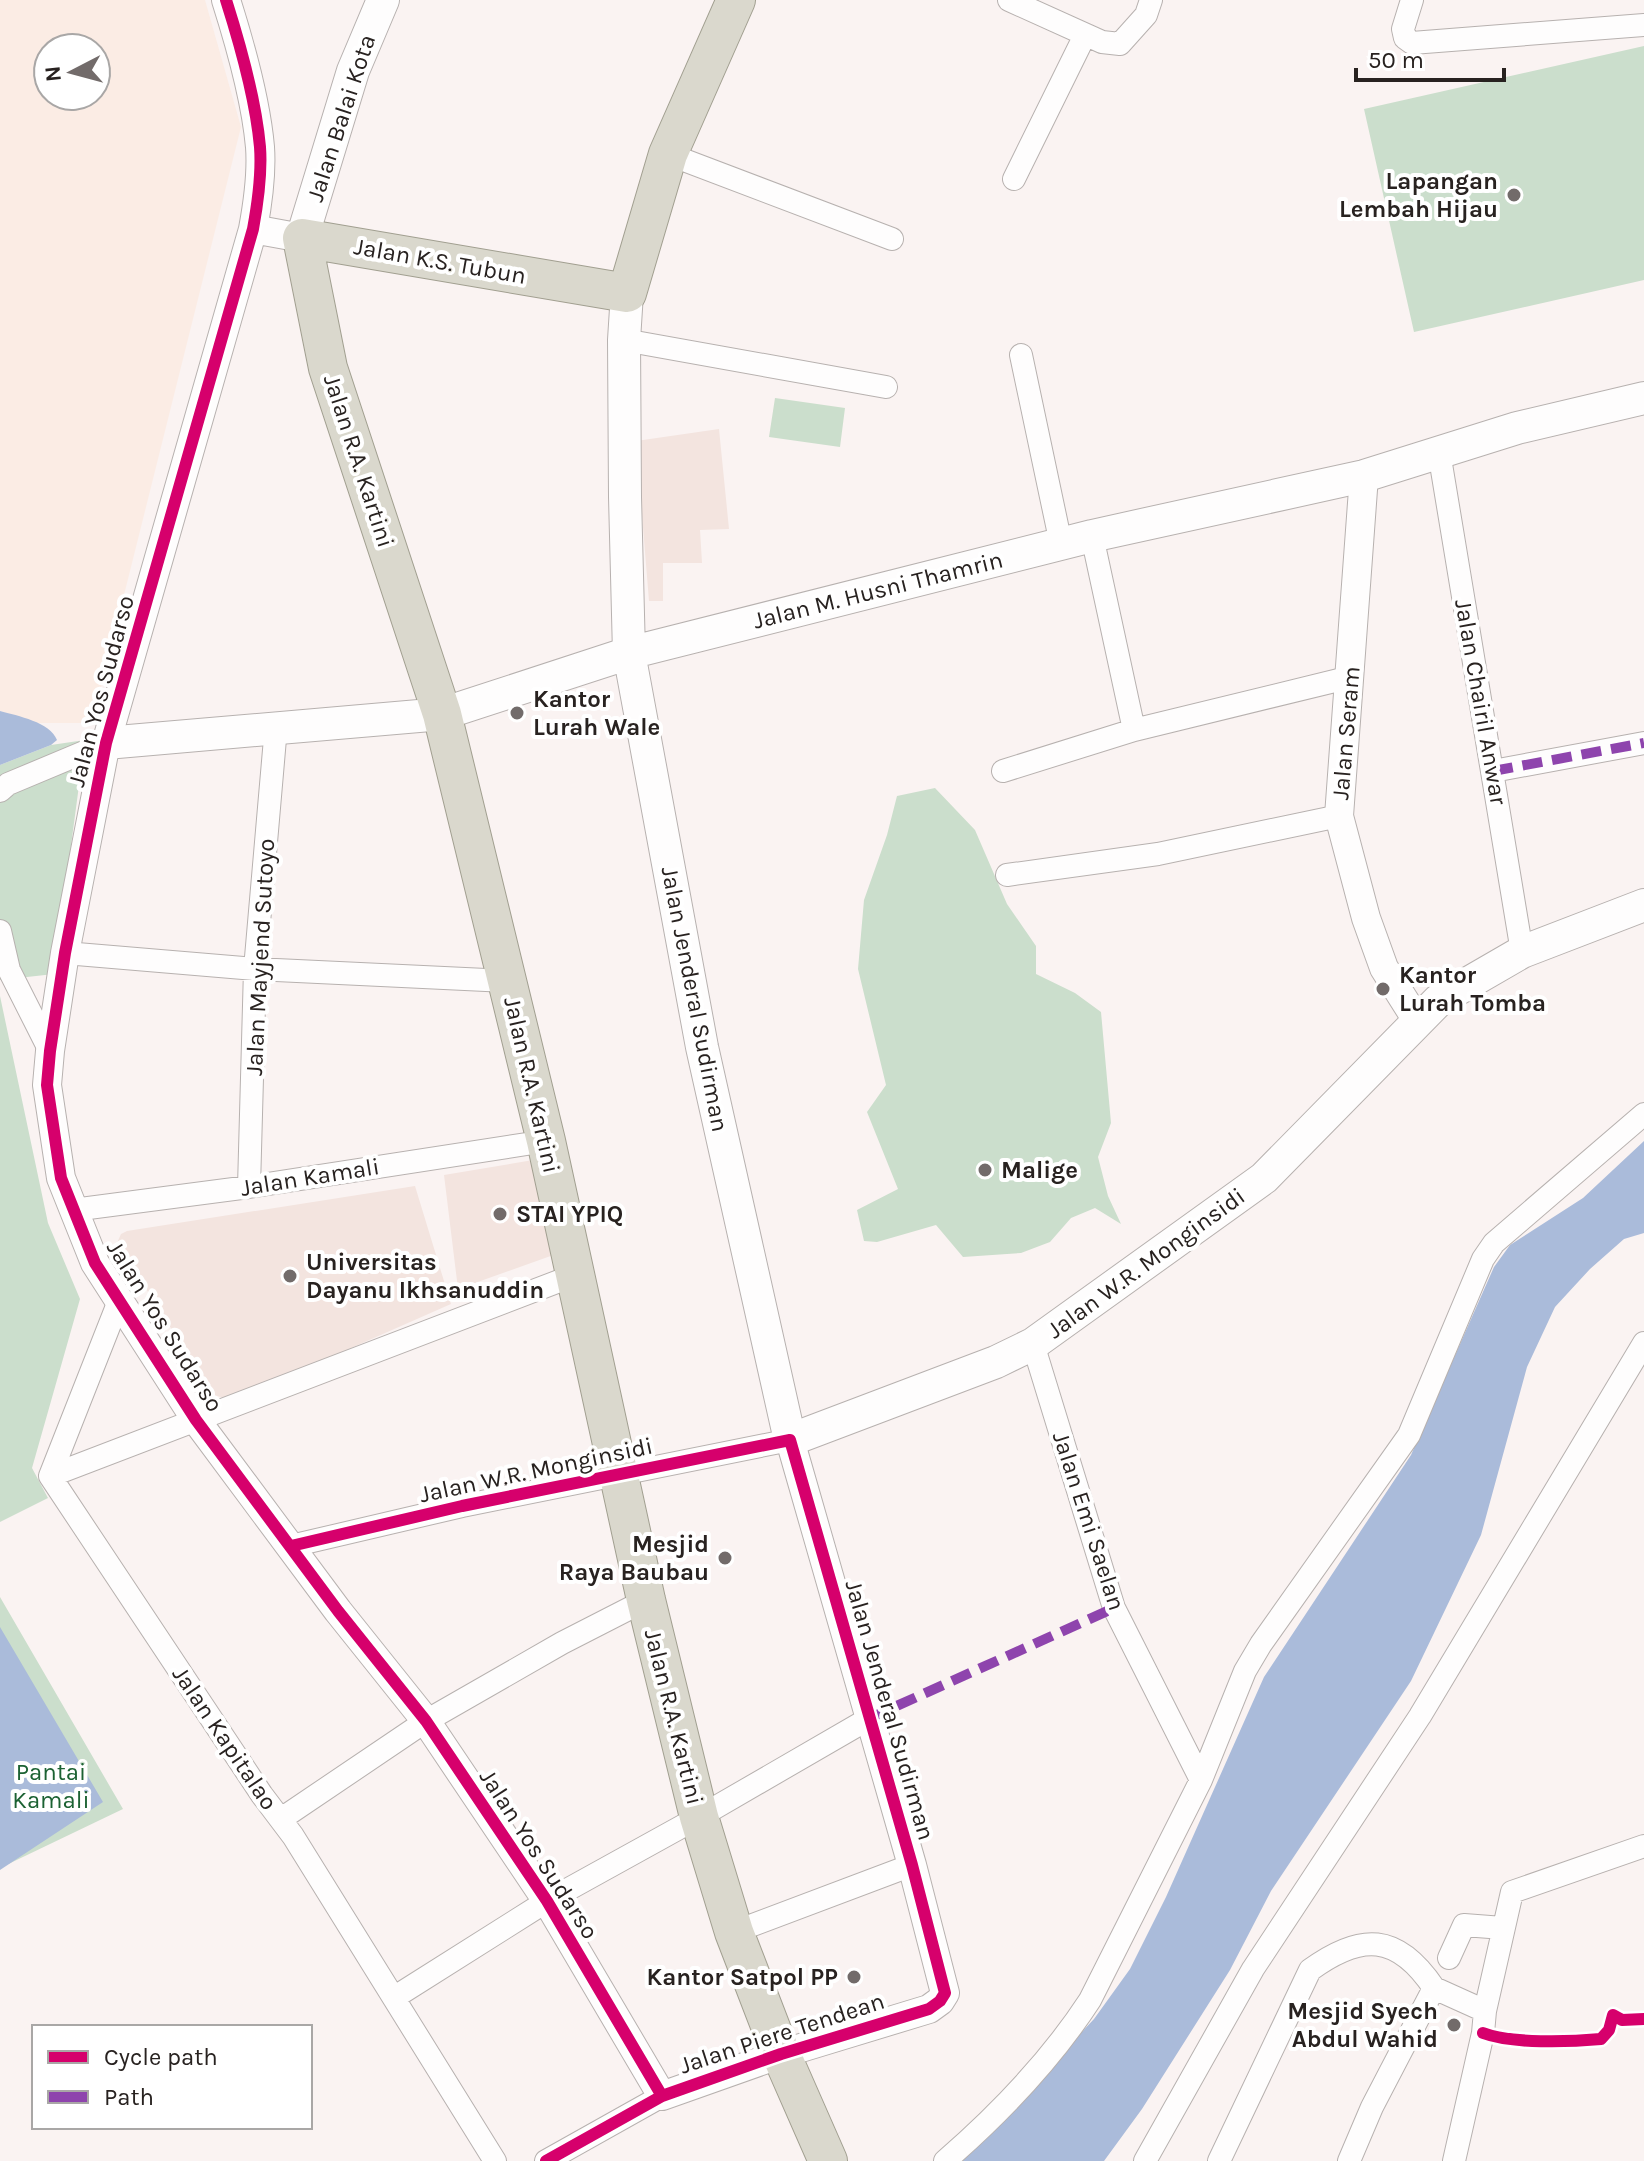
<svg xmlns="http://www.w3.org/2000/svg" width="1644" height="2161" viewBox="0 0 1644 2161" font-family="Karla,sans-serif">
	<rect width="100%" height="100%" fill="#faf3f2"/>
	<!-- built -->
	<path fill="#f3e4df" d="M719,429L729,529L700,530L702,563H663V601H649L636,441Z
		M539,1159L559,1253L458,1289L444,1175Z
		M415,1186L451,1304L258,1389L224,1398L214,1395L207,1385L117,1243L121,1234L127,1231Z"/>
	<!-- industrial -->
	<path fill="#fbece4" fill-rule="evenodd" d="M0,0H205L241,127L92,723H37L0,711ZM48,48H96V96H48Z"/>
	<!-- green -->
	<path fill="#cbdecc" d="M1644,46V280L1414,332L1364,109Z
		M775,398L845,408L840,447L769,437Z
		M85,740L54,974L0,980V765L51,745Z
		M935,788L975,830L1007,904L1036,946V974L1075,993L1101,1012L1111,1123L1098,1157L1108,1196L1121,1224L1095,1208L1071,1218L1050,1242L1021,1253L963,1257L936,1225L877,1242L864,1241L857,1210L898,1189L867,1112L886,1085L858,969L864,900L887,835L897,796Z
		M0,996L48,1223L80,1299L32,1468L48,1498L0,1522Z
		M0,1597L123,1809L0,1868Z"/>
	<!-- water -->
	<path fill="#aabbda" d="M0,711C18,716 50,722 57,740L51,745L0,765Z
		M1644,1141V1233L1624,1239L1590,1269L1555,1307L1527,1367L1481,1535L1411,1681L1271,1891L1230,1970L1142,2109L1104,2161H958L972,2149L1094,2019L1130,1969L1166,1897L1264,1677L1411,1455L1494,1267L1510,1245L1583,1198Z
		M0,1627L103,1802L0,1870Z"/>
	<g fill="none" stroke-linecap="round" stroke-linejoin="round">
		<!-- minor casing -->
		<g stroke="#b7b1af" stroke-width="24">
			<path id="minor" d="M1009,0L1102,42L1120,44L1146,15L1151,0
				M1412,0L1403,29L1405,38L1412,43L1644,25
				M668,154L892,239
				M1014,179L1085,35
				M624,340L886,387
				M1021,355L1061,544
				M1439,452L1522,952
				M1092,536L1134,730
				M1003,771L1134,730L1351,677
				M1493,771L1644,743
				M0,791L8,784L106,743
				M1007,875L1158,854L1339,816
				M0,931L9,970L50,1051
				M65,953L255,969L507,981
				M249,1187L255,969L276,727
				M73,1210L249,1187L546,1141
				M119,1301L50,1476L262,1795L293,1836L495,2161
				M1033,1344L1114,1608L1201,1780
				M50,1476L575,1275
				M291,1546L462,1506L790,1440
				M281,1819L426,1721L562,1643L646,1600
				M734,1932L912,1865
				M1449,1958L1464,1925L1503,1928
				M395,1997L547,1901L699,1817L870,1718
				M546,2161L662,2096
				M945,2161C999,2114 1051,2060 1090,2000L1201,1780L1245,1671L1261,1644L1409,1435L1483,1259L1494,1243L1644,1114
				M1145,2161L1253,1969L1420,1716L1644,1343
				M1219,2161L1310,1970C1361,1933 1397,1933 1434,1988
				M1349,2161L1372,2107L1434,1988L1485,2011
				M1454,2161L1483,2033L1485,2011L1512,1892L1644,1846"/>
		</g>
		<!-- tertiary casing -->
		<g stroke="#b7b1af" stroke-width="30">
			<path id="tertiary" d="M226,0C240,44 256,102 260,147C262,174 258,202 253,229L106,743L65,953L50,1051L47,1085L61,1178L95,1263L196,1420L338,1611L426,1721L547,1901L662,2096L781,2054L929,2009L940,2001L945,1993L912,1865L790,1440
				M253,229L302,238
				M1364,476L1339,816L1366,918L1384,968L1418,1022"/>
		</g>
		<!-- secondary casing -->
		<g stroke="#b7b1af" stroke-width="34">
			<path id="secondary" d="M302,238L353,71L383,0
				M627,293L624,340L625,497L629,653L702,1047L790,1440L996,1362L1033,1344L1264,1178L1439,1000L1522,952L1644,905
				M106,743L442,714L629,653L1092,536L1364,476L1517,428L1644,398"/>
		</g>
		<!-- trunk casing -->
		<g stroke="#a19f90" stroke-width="40">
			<path id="trunk" d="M736,0L668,154L627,293L302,238L328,368L442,714L546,1141L646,1600L699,1817L734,1932L781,2054L828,2161"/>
		</g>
		<!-- minor -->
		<use href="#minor" stroke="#fefdfd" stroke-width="22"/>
		<!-- tertiary -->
		<use href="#tertiary" stroke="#fefdfd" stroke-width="28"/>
		<!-- secondary -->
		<use href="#secondary" stroke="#fefdfd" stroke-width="32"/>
		<!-- trunk -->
		<use href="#trunk" stroke="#dad8cd" stroke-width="38"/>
		<!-- quiet -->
		<path stroke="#8e44ad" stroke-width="10" stroke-dasharray="20 10" stroke-linecap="butt" d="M1493,771L1644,743
			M870,1718L1114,1608"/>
		<!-- cycleway casing -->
		<g stroke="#fff" stroke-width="17">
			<path id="cycleway" d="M226,0C240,44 256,102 260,147C262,174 258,202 253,229L106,743L65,953L50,1051L47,1085L61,1178L95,1263L196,1420L338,1611L426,1721L547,1901L662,2096
				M291,1546L462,1506L790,1440L912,1865L945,1993L940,2001L929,2009L781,2054L662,2096L546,2161
				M1483,2033C1512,2044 1569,2042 1601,2039L1609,2030L1613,2015L1622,2020L1644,2019"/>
		</g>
		<!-- cycleway -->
		<use href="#cycleway" stroke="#d6006c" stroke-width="12"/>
	</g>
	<!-- markers -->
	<g fill="#726b6a" stroke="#fff" stroke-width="3">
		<circle cx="1514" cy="195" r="8"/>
		<circle cx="517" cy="713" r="8"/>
		<circle cx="1383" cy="989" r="8"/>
		<circle cx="985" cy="1170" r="8"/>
		<circle cx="500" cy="1214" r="8"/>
		<circle cx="290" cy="1276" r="8"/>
		<circle cx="725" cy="1558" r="8"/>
		<circle cx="854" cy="1977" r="8"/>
		<circle cx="1454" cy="2025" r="8"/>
	</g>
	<g text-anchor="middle" stroke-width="8" stroke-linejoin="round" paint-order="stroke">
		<!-- street labels -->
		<g font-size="24" fill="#282220" stroke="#fff">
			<text transform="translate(341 118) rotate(-72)" y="8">Jalan Balai Kota</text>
			<text transform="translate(440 261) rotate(10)" y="8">Jalan K.S. Tubun</text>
			<text transform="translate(359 461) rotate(72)" y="8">Jalan R.A. Kartini</text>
			<text transform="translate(878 590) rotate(-14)" y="8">Jalan M. Husni Thamrin</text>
			<text transform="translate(101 691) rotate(-75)" y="8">Jalan Yos Sudarso</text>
			<text transform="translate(1481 702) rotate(80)" y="8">Jalan Chairil Anwar</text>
			<text transform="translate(1346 733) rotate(-85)" y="8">Jalan Seram</text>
			<text transform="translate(260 957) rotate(-87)" y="8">Jalan Mayjend Sutoyo</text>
			<text transform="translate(695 999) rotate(79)" y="8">Jalan Jenderal Sudirman</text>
			<text transform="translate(532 1085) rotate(77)" y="8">Jalan R.A. Kartini</text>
			<text transform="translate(310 1177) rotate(-9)" y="8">Jalan Kamali</text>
			<text transform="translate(1146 1263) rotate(-36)" y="8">Jalan W.R. Monginsidi</text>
			<text transform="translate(165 1326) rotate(58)" y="8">Jalan Yos Sudarso</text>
			<text transform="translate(536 1470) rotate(-12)" y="8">Jalan W.R. Monginsidi</text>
			<text transform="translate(1089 1521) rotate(72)" y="8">Jalan Emi Saelan</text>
			<text transform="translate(890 1710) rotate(74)" y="8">Jalan Jenderal Sudirman</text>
			<text transform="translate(674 1717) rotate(76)" y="8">Jalan R.A. Kartini</text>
			<text transform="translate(225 1738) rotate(56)" y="8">Jalan Kapitalao</text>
			<text transform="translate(539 1854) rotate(57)" y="8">Jalan Yos Sudarso</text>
			<text transform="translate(782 2033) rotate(-18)" y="8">Jalan Piere Tendean</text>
		</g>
		<!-- poi labels -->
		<g font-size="24" font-weight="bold" fill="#282220" stroke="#fff" text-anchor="start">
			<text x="1498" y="189" text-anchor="end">Lapangan<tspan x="1498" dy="28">Lembah Hijau</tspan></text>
			<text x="533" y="707">Kantor<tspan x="533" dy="28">Lurah Wale</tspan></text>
			<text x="1399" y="983">Kantor<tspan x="1399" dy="28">Lurah Tomba</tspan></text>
			<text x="1001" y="1178">Malige</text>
			<text x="516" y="1222">STAI YPIQ</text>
			<text x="306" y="1270">Universitas<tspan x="306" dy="28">Dayanu Ikhsanuddin</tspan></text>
			<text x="709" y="1552" text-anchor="end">Mesjid<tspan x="709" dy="28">Raya Baubau</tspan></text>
			<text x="838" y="1985" text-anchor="end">Kantor Satpol PP</text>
			<text x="1438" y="2019" text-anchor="end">Mesjid Syech<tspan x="1438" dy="28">Abdul Wahid</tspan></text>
		</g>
		<!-- park labels -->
		<g font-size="24" fill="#1c6233" stroke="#fff">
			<text x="51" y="1780">Pantai<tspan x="51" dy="28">Kamali</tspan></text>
		</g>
	</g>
	<!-- legend -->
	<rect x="32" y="2025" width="280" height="104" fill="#ffffff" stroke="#a9a7a6" stroke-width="2"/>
	<rect x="48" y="2051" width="40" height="12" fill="#d6006c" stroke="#a9a7a6" stroke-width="2"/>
	<text x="104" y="2065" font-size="24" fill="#282220">Cycle path</text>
	<rect x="48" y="2091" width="40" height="12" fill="#8e44ad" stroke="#a9a7a6" stroke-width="2"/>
	<text x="104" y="2105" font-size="24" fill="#282220">Path</text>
	<!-- north arrow -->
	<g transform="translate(72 72) rotate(264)"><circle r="38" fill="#ffffff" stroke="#a9a7a6" stroke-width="2"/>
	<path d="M0-6L14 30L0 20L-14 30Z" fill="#726b6a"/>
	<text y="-12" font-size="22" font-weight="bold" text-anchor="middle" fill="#282220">N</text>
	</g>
	<!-- scale -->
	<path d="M1356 68v12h148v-12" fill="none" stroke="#282220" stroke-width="4"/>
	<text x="1368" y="68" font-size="24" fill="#282220" stroke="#ffffff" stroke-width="6" paint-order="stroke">50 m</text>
</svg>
